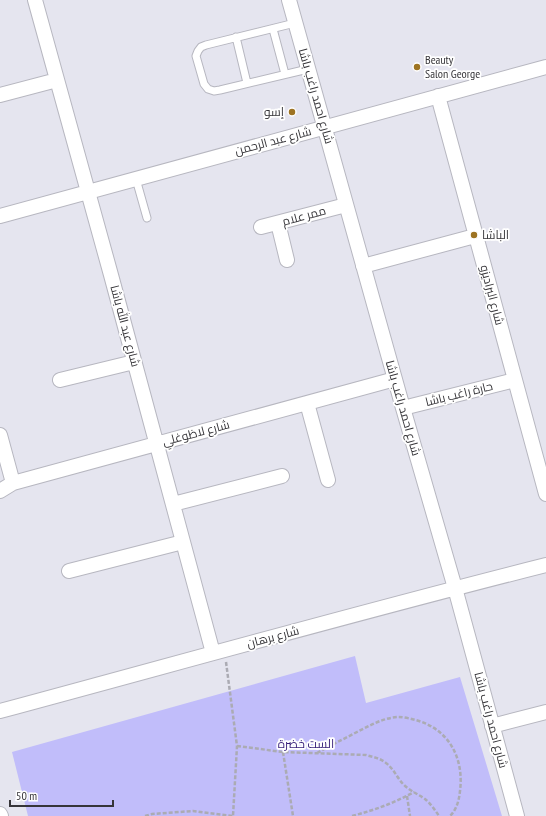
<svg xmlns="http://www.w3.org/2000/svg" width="546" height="816" viewBox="0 0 546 816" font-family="'PT Sans Narrow',Cairo,sans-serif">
	<rect width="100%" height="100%" fill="#e5e5ef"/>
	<!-- green -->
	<path fill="#c1bdfa" d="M355,656L366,703L460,677L502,816H28L12,752Z"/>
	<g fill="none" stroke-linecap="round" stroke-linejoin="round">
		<!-- lane casing -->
		<g stroke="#b7b7c0" stroke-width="9">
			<path id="lane" d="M295,23L206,45L201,47L198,51L196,56L204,84L208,89L214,91L220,90L308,69
				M273,29L285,74
				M236,37L247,83
				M136,179L147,218"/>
		</g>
		<!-- street casing -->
		<g stroke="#b7b7c0" stroke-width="16">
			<path id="street" d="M35,0L111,275L213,653
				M289,0L403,408L455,588L517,816
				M0,95L57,80
				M438,96L546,494
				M0,216L546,67
				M278,223L287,260
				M261,227L346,205
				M363,266L475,236
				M60,380L134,362
				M307,403L328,480
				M403,408L515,380
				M0,435L13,483
				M0,491L13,483L395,379
				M173,504L282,476
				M69,571L183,542
				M0,711C182,662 363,611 546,565
				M492,726L546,712
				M0,814L1,816"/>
		</g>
		<!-- path -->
		<path stroke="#ababb3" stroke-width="2.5" stroke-dasharray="4 2" stroke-linecap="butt" d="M226,662L237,746L233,816
			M237,746L283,752L366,755C373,757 380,758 386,763C394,769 397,778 404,785C410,791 418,794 425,799C430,803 435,810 439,816
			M283,752L293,816
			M317,753C329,746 342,740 355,733C369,726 382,718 398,717C404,717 412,719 419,721C450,731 464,759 460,791C459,800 457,809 450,816
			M407,796L410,816
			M145,816L152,814L193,811L233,816
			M352,816C375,810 394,803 414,792"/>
		<!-- lane -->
		<use href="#lane" stroke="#fff" stroke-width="7"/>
		<!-- street -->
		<use href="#street" stroke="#fff" stroke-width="14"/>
	</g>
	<!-- markers -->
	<g fill="#9d7322" stroke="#fff" stroke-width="1.5">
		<circle cx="417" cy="67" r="4"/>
		<circle cx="292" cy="112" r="4"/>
		<circle cx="474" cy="235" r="4"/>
	</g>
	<g text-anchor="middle" stroke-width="3.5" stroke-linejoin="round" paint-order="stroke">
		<!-- poi labels -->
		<g font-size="12" fill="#363539" stroke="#fff" text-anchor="start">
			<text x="425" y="64">Beauty<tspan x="425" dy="14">Salon George</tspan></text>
			<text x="284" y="116" text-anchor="end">إسو</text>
			<text x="482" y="239">الباشا</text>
		</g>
		<!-- street labels -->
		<g font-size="12" fill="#363539" stroke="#fff">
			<text transform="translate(316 96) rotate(74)" y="4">شارع احمد راغب باشا</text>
			<text transform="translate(273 141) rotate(-15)" y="4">شارع عبد الرحمن</text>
			<text transform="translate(304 216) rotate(-15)" y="4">ممر علام</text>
			<text transform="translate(492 295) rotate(75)" y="4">شارع البراديزو</text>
			<text transform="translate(125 326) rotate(75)" y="4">شارع عبد الله باشا</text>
			<text transform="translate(459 394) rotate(-14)" y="4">حارة راغب باشا</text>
			<text transform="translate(403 408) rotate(74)" y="4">شارع احمد راغب باشا</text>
			<text transform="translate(196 433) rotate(-15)" y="4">شارع لاظوغلي</text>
			<text transform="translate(273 637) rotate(-15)" y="4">شارع برهان</text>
			<text transform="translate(491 720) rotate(75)" y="4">شارع احمد راغب باشا</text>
		</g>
		<!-- park labels -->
		<g font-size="12" fill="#341c78" stroke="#fff">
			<text x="306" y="748">الست خضرة</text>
		</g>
	</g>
	<!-- scale -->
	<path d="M10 800v6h103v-6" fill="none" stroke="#363539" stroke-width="2"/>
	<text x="16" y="800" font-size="12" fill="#363539" stroke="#ffffff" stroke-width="3" paint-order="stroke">50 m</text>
</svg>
